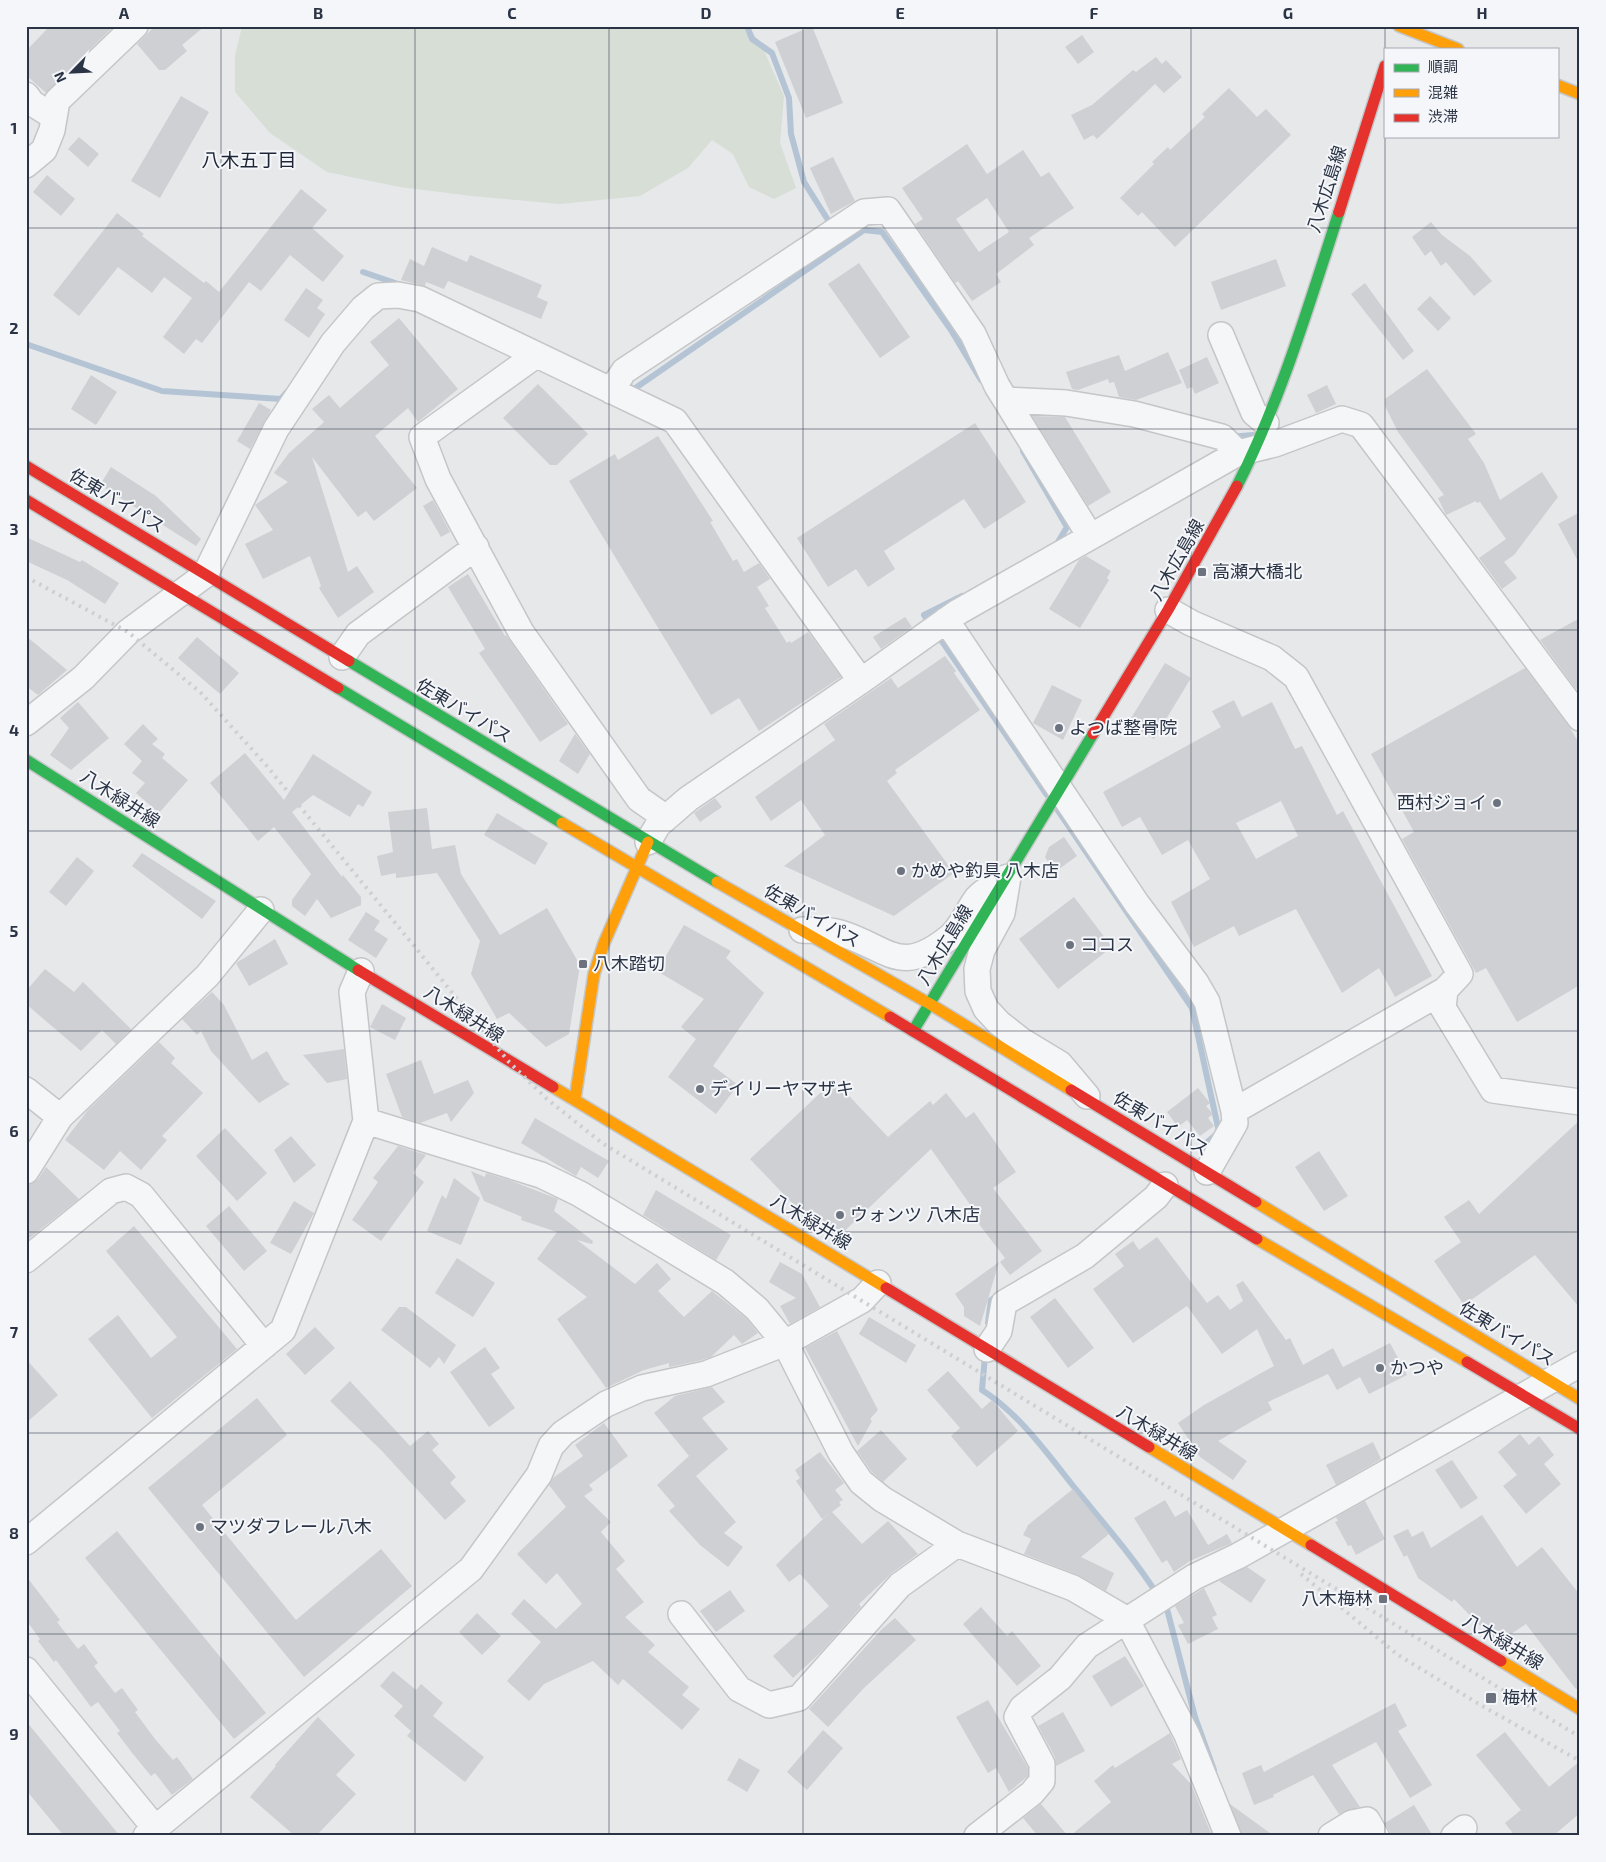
<svg xmlns="http://www.w3.org/2000/svg" width="1606" height="1862" viewBox="0 0 1606 1862" font-family="'Exo 2','Noto Sans JP',sans-serif">
	<rect width="100%" height="100%" fill="#e6e8ea"/>
	<!-- green -->
	<path fill="#d6ded6" d="M242,26H748L762,46L784,96L780,143L796,188L774,199L749,187L733,154L712,140L688,168L640,196L560,204L472,196L400,187L327,172L270,133L235,92V56Z"/>
	<g fill="none" stroke-linecap="round" stroke-linejoin="round">
		<!-- stream -->
		<path stroke="#b4c4d5" stroke-width="6" d="M747,26L752,39L772,53L789,98L791,134L804,182L833,228
			M363,272L401,285
			M26,344L162,391L281,399L286,393
			M629,386L634,389L864,230L882,232L951,330L981,380
			M1230,437L1253,435
			M1023,451L1067,527L1055,547
			M931,625L924,615L962,596
			M937,634L1047,795
			M1057,809L1192,1008L1219,1132L1205,1144
			M988,1323L991,1300L999,1295
			M985,1356L982,1390C1021,1415 1049,1456 1078,1492C1105,1525 1134,1558 1157,1594
			M1163,1603L1167,1609L1195,1717L1214,1770"/>
	</g>
	<!-- building -->
	<path fill="#ced0d3" fill-rule="evenodd" d="M50,26H114L46,93L26,75V51Z
		M155,26H205L182,45L187,51L165,70H159L137,44Z
		M812,26L843,103L806,118L775,42Z
		M1082,35L1094,52L1078,64L1065,47Z
		M1156,57L1162,64L1166,60L1182,77L1164,93L1155,84L1097,139L1093,135L1084,140L1071,115L1092,105L1133,70L1136,72Z
		M1229,88L1257,117L1266,109L1291,135L1175,247L1142,212L1138,216L1120,198L1154,164L1152,162L1168,147L1170,150L1205,117L1202,114Z
		M181,96L209,112L160,198L131,181Z
		M79,137L99,154L88,167L68,149Z
		M967,144L987,174L1023,150L1041,177L1049,172L1074,208L1029,238L1034,245L996,274L1001,282L972,301L958,281L955,283L915,224L923,219L902,188ZM987,198L1009,232L979,252L956,219Z
		M833,157L855,201L831,214L810,168Z
		M47,175L75,199L61,216L33,192Z
		M301,189L327,210L312,228L344,256L323,282L290,255L261,291L249,282L202,343L196,339L184,354L163,337L192,298L164,277L152,293L118,267L79,316L53,295L117,213L144,234L142,236L204,283L206,281L219,292Z
		M1431,222L1442,235L1470,256L1492,281L1474,296L1446,262L1441,266L1431,251L1425,256L1412,237Z
		M432,247L467,262L470,255L542,285L537,297L548,302L541,319L448,281L444,289L426,282L425,286L401,280L410,259L424,266Z
		M1276,259L1286,286L1221,310L1211,282Z
		M859,263L910,337L880,358L828,284Z
		M1365,283L1414,351L1403,360L1351,294Z
		M306,288L323,300L317,308L325,314L309,338L284,320Z
		M1430,296L1451,318L1438,331L1417,309Z
		M399,318L458,389L418,422L408,408L375,436L417,488L374,521L366,511L358,517L312,457L348,572L357,566L374,592L338,618L319,588L321,586L310,556L263,579L245,544L273,530L255,505L288,482L274,473L289,453L324,422L312,409L329,395L340,408L389,365L370,342Z
		M1168,352L1182,383L1136,400L1119,397L1114,382L1109,383L1108,379L1078,390L1072,389L1066,372L1119,355L1125,371Z
		M1207,357L1219,383L1195,394L1192,387L1187,389L1179,370Z
		M1427,369L1476,434L1468,439L1484,463L1500,500L1542,472L1558,497L1514,555L1504,562L1517,578L1502,589L1479,558L1506,539L1480,502L1476,503V501L1446,515L1438,498L1444,495L1398,432L1385,406V399Z
		M91,375L117,392L96,425L71,409Z
		M538,384L588,434L557,465H550L503,418Z
		M1327,385L1336,404L1316,413L1307,395Z
		M259,403L271,410L250,449L237,441Z
		M1032,416L1065,417L1111,492L1088,506Z
		M975,423L1026,502L984,529L964,499L884,551L895,569L868,587L856,569L828,587L797,538Z
		M658,436L713,521L710,522L733,561L737,559L744,572L759,563L770,579L757,587L769,606L765,608L787,643L790,641L791,643L808,632L841,677L759,731L739,698L711,715L569,481L615,454L618,460Z
		M111,467L156,496L201,539L196,546L100,485Z
		M433,500L450,532L441,537L423,506Z
		M1580,512V565L1558,524Z
		M26,537L80,562L82,560L119,583L105,604L67,580L26,561Z
		M1086,556L1111,571L1107,578L1109,580L1080,628L1049,609L1079,560Z
		M468,574L505,636L506,635L568,724L540,742L479,653L485,649L448,587Z
		M905,617L912,627L881,649L873,637Z
		M1580,618V687L1576,689L1540,640Z
		M26,636L67,670L38,695L26,686Z
		M197,637L239,673L220,694L178,658Z
		M945,656L956,671L954,673L980,710L895,770L897,773L887,781L954,873L894,916L784,866L825,835L801,800L771,821L755,797L835,740L824,724L891,678L898,688Z
		M1165,663L1191,678L1154,739L1128,723Z
		M1525,668L1570,728L1580,745V985L1517,1022L1486,968L1476,973L1402,839L1414,832L1371,754Z
		M1052,685L1082,700L1063,740L1033,723Z
		M1234,700L1242,717L1272,702L1295,749L1302,746L1337,815L1343,811L1432,976L1395,997L1379,968L1342,993L1296,909L1239,936L1234,926L1194,947L1171,902L1210,879L1188,840L1162,855L1140,817L1122,827L1103,792L1221,727L1212,711ZM1281,801L1298,836L1256,859L1236,823Z
		M78,702L109,738L71,770L50,755L69,728L60,718Z
		M143,724L158,739L152,744L165,754L162,758L188,780L159,813L136,793L145,783L132,773L142,761L124,744Z
		M575,734L590,754L578,774L559,761Z
		M245,753L284,800L313,754L372,792L363,807L358,804L350,817L313,795L292,812L342,877L343,875L361,897V905L331,918L317,899L305,916L292,906V900L311,874L274,827L258,841L210,783Z
		M715,798L722,807L700,822L694,813Z
		M427,808L432,849L455,845L461,874L500,935L547,908L580,965L569,1034L546,1047L509,1013L497,1019L471,974L480,941L437,873L396,878V873L381,876L377,856L393,852L388,812Z
		M497,813L548,843L535,865L484,835Z
		M1064,837L1077,856L1055,872L1045,857L1049,847Z
		M142,853L216,901L202,919L132,866Z
		M77,857L94,871L66,906L49,892Z
		M1074,897L1112,947L1058,989L1019,939Z
		M366,912L380,921L374,930L388,939L376,958L348,940Z
		M684,925L731,951L726,958L764,993L713,1066L738,1085L716,1114L668,1077L696,1039L681,1027L704,999L657,971Z
		M275,939L288,964L249,986L236,963Z
		M45,969L74,992L83,982L131,1029L116,1044L102,1030L81,1051L26,1004V991Z
		M212,992L224,1005L252,1060L267,1051L284,1080L290,1084L259,1103L211,1051L201,1031L197,1035L182,1019Z
		M382,1004L406,1018L395,1040L370,1027Z
		M159,1042L175,1058L171,1063L203,1093L162,1136L167,1140L141,1170L120,1151L104,1170L65,1140L88,1110Z
		M344,1049L347,1079L327,1083L303,1055Z
		M421,1060L434,1094L468,1080L474,1093L451,1122L447,1113L420,1123L402,1117L386,1074Z
		M834,1080L888,1137L930,1101L933,1105L946,1093L966,1118L974,1112L1016,1172L993,1188L1042,1251L1010,1275L1000,1262L1005,1258L972,1215L976,1213L931,1149L836,1239L812,1224L750,1159Z
		M1198,1088L1210,1103L1206,1106L1213,1114L1208,1118L1214,1126L1200,1136L1187,1120L1178,1127L1167,1112Z
		M535,1118L609,1161L598,1178L581,1167L576,1176L521,1143Z
		M1580,1120V1308L1535,1255L1464,1305L1434,1261L1461,1242L1444,1217L1469,1200L1479,1214Z
		M225,1128L267,1173L237,1201L196,1156Z
		M291,1136L316,1165L294,1183L274,1150Z
		M398,1146L426,1155L413,1173L424,1182L381,1241L352,1220L378,1182L373,1178Z
		M1319,1151L1348,1196L1324,1211L1295,1167Z
		M46,1167L79,1199L26,1241V1185L38,1179Z
		M471,1171L485,1177L486,1173L509,1180L558,1199L554,1211L593,1241L592,1244L577,1240L635,1284L657,1263L671,1279L658,1291L684,1317L712,1291L747,1319L758,1333L742,1344L734,1335L711,1357L702,1360L669,1367V1363L644,1370L606,1388L557,1319L587,1297L537,1259L557,1232L521,1220L522,1217L484,1201Z
		M454,1178L480,1198L461,1245L427,1231L442,1195L446,1199Z
		M656,1190L731,1235L716,1260L643,1215Z
		M294,1201L314,1213L291,1254L270,1243Z
		M229,1206L267,1251L244,1271L206,1226Z
		M134,1226L237,1349L152,1418L88,1339L118,1315L151,1358L177,1337L106,1251Z
		M1157,1237L1207,1303L1218,1295L1230,1310L1243,1301L1236,1285L1243,1281L1286,1340L1290,1338L1303,1365L1333,1348L1343,1367L1390,1343L1407,1375L1369,1394L1360,1377L1337,1390L1328,1374L1268,1402L1272,1410L1218,1441L1247,1461L1233,1480L1200,1457L1178,1423L1204,1405L1274,1366L1257,1329L1222,1354L1187,1306L1133,1343L1093,1289L1124,1266L1115,1254L1133,1241L1139,1250Z
		M457,1258L495,1283L473,1317L435,1293Z
		M780,1262L802,1274L820,1307L790,1324L780,1306L796,1298L769,1282Z
		M999,1262L980,1326L964,1316V1307L955,1294Z
		M1055,1298L1094,1348L1068,1368L1030,1317Z
		M399,1307H406L456,1345L444,1364L439,1357L430,1368L381,1330Z
		M869,1317L916,1345L906,1363L859,1334Z
		M315,1327L335,1348L305,1375L286,1354Z
		M837,1331L878,1410L870,1419L872,1421L858,1446L805,1348Z
		M485,1347L500,1368L491,1374L515,1408L489,1427L450,1372Z
		M26,1359L58,1395L26,1423Z
		M948,1371L982,1409L992,1400L1018,1431L977,1467L951,1436L960,1428L927,1390Z
		M350,1381L410,1446L428,1431L439,1444L432,1450L456,1477L450,1483L466,1501L445,1520L382,1451L330,1401Z
		M712,1387L725,1402L702,1418L728,1449L696,1476L736,1522L724,1533L743,1547L728,1567L700,1545L669,1511L675,1506L657,1485L689,1456L654,1413L675,1396Z
		M257,1398L287,1435L202,1505L296,1620L381,1549L412,1586L304,1677L148,1488Z
		M604,1423L628,1456L589,1485L593,1490L584,1496L611,1522L601,1532L625,1561L616,1569L644,1602L625,1617L655,1645L648,1652L689,1687L682,1695L700,1709L682,1730L623,1679L618,1685L593,1661L544,1684L529,1701L507,1681L541,1642L511,1614L524,1599L556,1629L582,1604L557,1573L546,1584L517,1554L566,1507L549,1485L553,1478L583,1456L575,1445Z
		M881,1430L907,1459L883,1482L872,1472L857,1451Z
		M1520,1434L1529,1445L1539,1436L1554,1455L1544,1464L1561,1484L1526,1514L1503,1486L1517,1475L1498,1452Z
		M1373,1442L1381,1459L1336,1485L1326,1465Z
		M820,1452L844,1483L835,1490L843,1500L839,1502L841,1505L832,1512L862,1544L888,1521L918,1554L892,1573L859,1604L861,1607L821,1652L793,1678L773,1656L829,1606L800,1574L789,1582L776,1565L829,1513L822,1519L796,1481L800,1478L795,1470Z
		M1452,1460L1478,1498L1461,1509L1435,1470Z
		M1073,1489L1109,1534L1081,1557L1114,1573L1106,1591L1078,1575L1024,1554L1031,1539L1023,1535L1028,1525Z
		M1165,1500L1175,1517L1187,1510L1208,1545L1227,1534L1232,1543L1190,1561L1174,1572L1167,1560L1162,1563L1134,1518Z
		M1365,1501L1385,1539L1356,1555L1351,1545L1348,1546L1335,1522L1338,1521L1336,1517Z
		M1482,1515L1517,1567L1542,1547L1580,1595V1691L1575,1688L1526,1624L1499,1642L1491,1637L1454,1599L1452,1602L1418,1578L1407,1555L1404,1557L1393,1536L1408,1529L1412,1537L1423,1531L1431,1548Z
		M117,1531L266,1713L234,1739L85,1558Z
		M1247,1567L1266,1580L1251,1603L1219,1581Z
		M26,1576L60,1620L57,1622L78,1649L84,1644L98,1663L94,1666L115,1693L122,1688L138,1710L135,1712L155,1739L173,1760L177,1757L193,1779L172,1795L155,1773L151,1776L133,1754L117,1733L120,1731L98,1702L91,1707L56,1660L54,1662L38,1641L40,1639L26,1620Z
		M1204,1588L1217,1615L1212,1617L1218,1629L1188,1644L1178,1625L1184,1623L1175,1606Z
		M730,1590L745,1611L716,1632L700,1611Z
		M981,1607L1007,1636L1012,1631L1041,1666L1017,1686L963,1624Z
		M477,1613L501,1636L482,1655L459,1632Z
		M895,1618L916,1640L864,1688L828,1727L809,1709L882,1629Z
		M1125,1656L1144,1686L1111,1707L1092,1676Z
		M393,1671L416,1690L421,1684L443,1703L433,1716L484,1757L465,1782L407,1736L411,1731L394,1716L403,1706L380,1686Z
		M988,1700L1028,1768V1776L1009,1792L996,1768L988,1773L956,1717Z
		M1395,1703L1407,1726L1398,1731L1432,1785L1410,1798L1376,1742L1332,1765L1360,1807L1339,1814L1313,1775L1273,1795L1274,1797L1254,1805L1242,1773L1261,1765L1264,1772Z
		M1063,1712L1085,1751L1056,1766L1055,1757L1038,1726Z
		M318,1717L355,1755L336,1775L356,1794L316,1836H295L250,1797L276,1766L275,1765Z
		M26,1721L120,1836H64L26,1790Z
		M823,1730L843,1748L807,1790L787,1772Z
		M1505,1732L1549,1787L1580,1761V1813L1553,1836H1515L1505,1823L1521,1810L1476,1755Z
		M1170,1733L1181,1759L1172,1764L1191,1784L1212,1836H1070L1111,1802L1094,1781L1113,1765L1115,1768Z
		M739,1758L760,1770L747,1792L727,1780Z
		M1041,1804L1068,1836H1038L1023,1818Z
		M1230,1804L1274,1836H1242Z
		M1414,1805L1433,1836H1392L1385,1823Z"/>
	<g fill="none" stroke-linecap="round" stroke-linejoin="round">
		<!-- street casing -->
		<g stroke="#c4c6c8" stroke-width="28">
			<path id="street" d="M26,95L32,103L54,117
				M26,165L44,150L52,130L57,101L135,26
				M1221,335L1254,413L1266,423
				M536,355L422,437L438,479L521,632L639,799L666,818
				M611,391L624,371L864,212L888,210L973,334L997,386L1090,536
				M1006,400L1066,403L1134,414L1222,437L1238,453
				M1168,610L1191,623L1272,658L1296,677L1460,974L1445,990L1443,1008L1493,1090L1580,1102
				M946,620L1137,904L1196,983L1207,1002L1234,1111L1235,1123L1207,1172
				M342,657L358,634L476,547
				M26,723L83,678L128,632L205,575L276,429L333,343L363,308L378,296L398,295L420,299L675,421L861,681
				M648,842L658,825L688,799L861,681L958,612L1238,453L1275,444L1342,419L1361,425L1580,718
				M1008,877L1002,913L982,950L977,969L978,991L986,1009L999,1023L1022,1041L1060,1064L1087,1096
				M802,930C813,931 829,929 840,933C889,948 900,978 951,936C962,926 968,910 977,898C984,890 996,884 1005,878
				M26,1090L60,1117
				M1234,1111L1445,990
				M366,1121L541,1175L580,1194L725,1282L757,1309L785,1343L841,1453L861,1482L882,1499L957,1544L1073,1588L1126,1619L1187,1735L1228,1836
				M26,1171L60,1117L207,976L261,910
				M26,1260L111,1191L126,1187L141,1195L264,1346
				M987,1349L999,1331L1004,1303L1085,1256L1156,1197L1165,1185
				M26,1542L283,1330L366,1121L352,992L361,971
				M681,1614L739,1689L769,1705L799,1698L900,1585L957,1544
				M26,1670L155,1828
				M146,1836L471,1569L539,1475L551,1446L563,1433L606,1404L642,1388L706,1374L785,1343L862,1300L878,1283
				M977,1836L1032,1793L1042,1781V1764L1017,1717L1022,1708L1060,1678L1087,1646L1194,1577L1238,1556L1580,1364
				M1331,1836L1352,1823L1367,1820L1376,1836
				M1454,1836L1464,1828"/>
		</g>
		<!-- fast casing -->
		<g stroke="#c4c6c8" stroke-width="14">
			<path id="fast" d="M1237,486C1281,399 1309,305 1339,212
				M349,661L717,882
				M338,688L562,823
				M26,760L358,970
				M913,1031L1093,734"/>
		</g>
		<!-- slow casing -->
		<g stroke="#c4c6c8" stroke-width="14">
			<path id="slow" d="M1399,26L1458,49
				M1557,85L1580,94
				M562,823L890,1017
				M717,882L930,1004L1071,1090
				M553,1087L886,1288
				M575,1099L594,974L604,943L648,842
				M1256,1202L1580,1399
				M1257,1239L1467,1362
				M1149,1447L1311,1545
				M1501,1661L1580,1709"/>
		</g>
		<!-- jam casing -->
		<g stroke="#c4c6c8" stroke-width="14">
			<path id="jam" d="M1339,212L1385,66
				M26,466L349,661
				M26,500L338,688
				M1093,734L1168,610L1237,486
				M358,970L553,1087
				M890,1017L1257,1239
				M1071,1090L1256,1202
				M886,1288L1149,1447
				M1467,1362L1580,1429
				M1311,1545L1501,1661"/>
		</g>
		<!-- street -->
		<use href="#street" stroke="#f5f6f7" stroke-width="25"/>
		<!-- fast -->
		<use href="#fast" stroke="#30b455" stroke-width="11"/>
		<!-- slow -->
		<use href="#slow" stroke="#ff9f0a" stroke-width="11"/>
		<!-- jam -->
		<use href="#jam" stroke="#e5322d" stroke-width="11"/>
		<!-- rail -->
		<path stroke="#cecfd2" stroke-width="4" stroke-dasharray="2.5 5" stroke-linecap="butt" d="M26,577L128,632L201,693L266,765L509,1062L547,1099L602,1143L1580,1737
			M1301,1574L1398,1655L1484,1707L1580,1761"/>
	</g>
	<!-- grid -->
	<path fill="none" stroke="#2b3445" stroke-width="1" stroke-opacity="0.55" d="M221,26V1836M415,26V1836M609,26V1836M803,26V1836M997,26V1836M1191,26V1836M1385,26V1836M26,228H1580M26,429H1580M26,630H1580M26,831H1580M26,1031H1580M26,1232H1580M26,1433H1580M26,1634H1580"/>
	<!-- markers -->
	<g fill="#6c737f" stroke="#f4f6f9" stroke-width="2">
		<rect x="1197" y="567" width="10" height="10" rx="2.5"/>
		<circle cx="1059" cy="728" r="5"/>
		<circle cx="1497" cy="803" r="5"/>
		<circle cx="901" cy="871" r="5"/>
		<circle cx="1070" cy="945" r="5"/>
		<rect x="578" y="959" width="10" height="10" rx="2.5"/>
		<circle cx="700" cy="1089" r="5"/>
		<circle cx="840" cy="1215" r="5"/>
		<circle cx="1380" cy="1368" r="5"/>
		<circle cx="200" cy="1527" r="5"/>
		<rect x="1378" y="1594" width="10" height="10" rx="2.5"/>
		<rect x="1485" y="1692" width="12" height="12" rx="2.5"/>
	</g>
	<g text-anchor="middle" stroke-width="4" stroke-linejoin="round" paint-order="stroke">
		<!-- street labels -->
		<g font-size="18" fill="#2b3445" stroke="#f4f6f9">
			<text transform="translate(1327 189) rotate(-72)" y="6">八木広島線</text>
			<text transform="translate(117 501) rotate(31)" y="6">佐東バイパス</text>
			<text transform="translate(1177 560) rotate(-60)" y="6">八木広島線</text>
			<text transform="translate(464 711) rotate(31)" y="6">佐東バイパス</text>
			<text transform="translate(120 799) rotate(33)" y="6">八木緑井線</text>
			<text transform="translate(812 916) rotate(30)" y="6">佐東バイパス</text>
			<text transform="translate(945 945) rotate(-59)" y="6">八木広島線</text>
			<text transform="translate(464 1014) rotate(32)" y="6">八木緑井線</text>
			<text transform="translate(1161 1124) rotate(31)" y="6">佐東バイパス</text>
			<text transform="translate(811 1222) rotate(31)" y="6">八木緑井線</text>
			<text transform="translate(1507 1334) rotate(31)" y="6">佐東バイパス</text>
			<text transform="translate(1157 1433) rotate(31)" y="6">八木緑井線</text>
			<text transform="translate(1503 1642) rotate(31)" y="6">八木緑井線</text>
		</g>
		<!-- poi labels -->
		<g font-size="18" fill="#2b3445" stroke="#f4f6f9" text-anchor="start">
			<text x="1212" y="578">高瀬大橋北</text>
			<text x="1069" y="734">よつば整骨院</text>
			<text x="1487" y="809" text-anchor="end">西村ジョイ</text>
			<text x="911" y="877">かめや釣具 八木店</text>
			<text x="1080" y="951">ココス</text>
			<text x="593" y="970">八木踏切</text>
			<text x="710" y="1095">デイリーヤマザキ</text>
			<text x="850" y="1221">ウォンツ 八木店</text>
			<text x="1390" y="1374">かつや</text>
			<text x="210" y="1533">マツダフレール八木</text>
			<text x="1373" y="1605" text-anchor="end">八木梅林</text>
			<text x="1502" y="1704">梅林</text>
		</g>
		<!-- neighbourhood labels -->
		<g font-size="19" fill="#1d2536" stroke="#f4f6f9">
			<text x="249" y="167">八木五丁目</text>
		</g>
	</g>
	<!-- border -->
	<rect width="1606" height="1862" fill="none" stroke="#f4f6f9" stroke-width="55"/>
	<!-- legend -->
	<rect x="1384" y="48" width="175" height="90" fill="#f4f6f9" stroke="#a4a8b1"/>
	<rect x="1394" y="64" width="25" height="8" fill="#30b455" stroke="#a4a8b1"/>
	<text x="1428" y="72" font-size="15" fill="#2b3445">順調</text>
	<rect x="1394" y="89" width="25" height="8" fill="#ff9f0a" stroke="#a4a8b1"/>
	<text x="1428" y="98" font-size="15" fill="#2b3445">混雑</text>
	<rect x="1394" y="114" width="25" height="8" fill="#e5322d" stroke="#a4a8b1"/>
	<text x="1428" y="122" font-size="15" fill="#2b3445">渋滞</text>
	<!-- north arrow -->
	<g transform="translate(72 72) rotate(246)" stroke="#f4f6f9" stroke-width="4" paint-order="stroke">
	<path d="M0-4L9 19L0 12L-9 19Z" fill="#2b3445"/>
	<text y="-8" font-size="14" font-weight="bold" text-anchor="middle" fill="#2b3445">N</text>
	</g>
	<rect x="28" y="28" width="1550" height="1806" fill="none" stroke="#2b3445" stroke-width="2"/>
	<g font-size="16" text-anchor="middle" font-weight="bold" fill="#2b3445">
		<text x="124" y="19">A</text>
		<text x="318" y="19">B</text>
		<text x="512" y="19">C</text>
		<text x="706" y="19">D</text>
		<text x="900" y="19">E</text>
		<text x="1094" y="19">F</text>
		<text x="1288" y="19">G</text>
		<text x="1482" y="19">H</text>
		<text x="14" y="134">1</text>
		<text x="14" y="334">2</text>
		<text x="14" y="535">3</text>
		<text x="14" y="736">4</text>
		<text x="14" y="937">5</text>
		<text x="14" y="1137">6</text>
		<text x="14" y="1338">7</text>
		<text x="14" y="1539">8</text>
		<text x="14" y="1740">9</text>
	</g>
</svg>
